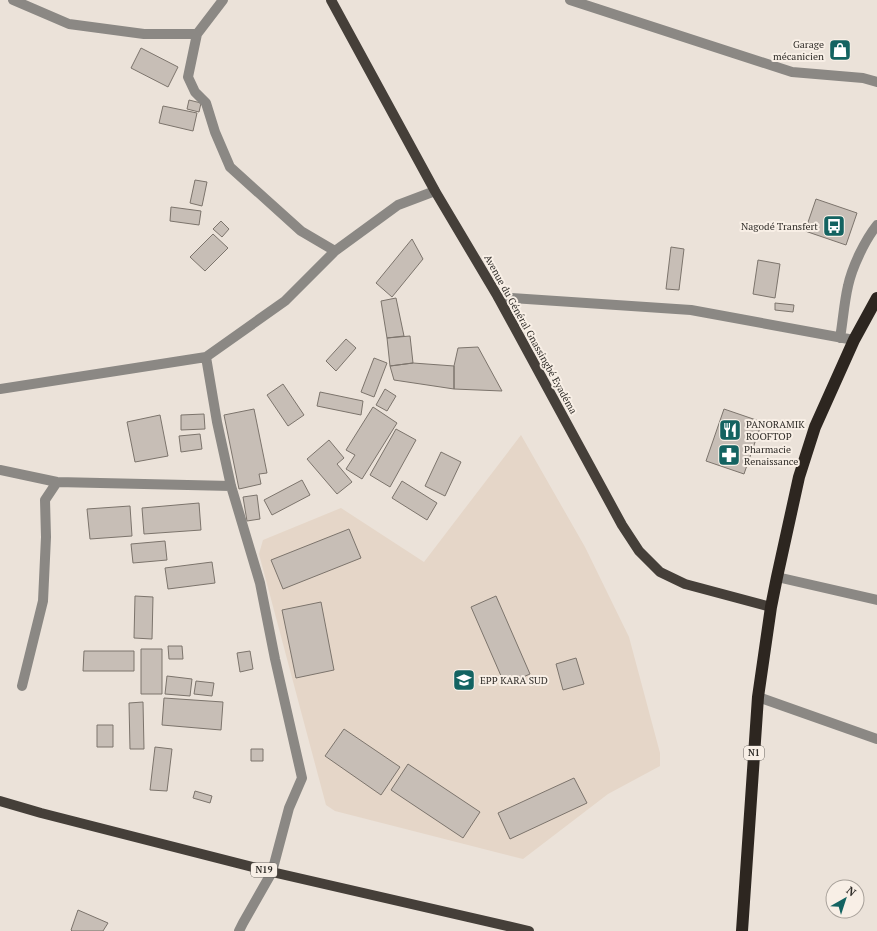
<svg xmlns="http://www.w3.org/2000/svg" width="877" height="931" viewBox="0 0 877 931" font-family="'PT Serif',serif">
	<rect width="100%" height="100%" fill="#ebe2d9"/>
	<!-- built -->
	<path fill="#e5d6c8" d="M521,435L585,547L629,637L660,753V766L608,794L523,859L335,811L326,805L259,554L263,540L341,508L424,562Z"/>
	<!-- building -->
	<path fill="#c7beb6" stroke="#7c746c" d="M141,48L178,67L168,87L131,68Z
		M189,100L201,103L199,112L187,109Z
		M163,106L197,113L193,131L159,123Z
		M195,180L207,182L202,206L190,203Z
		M816,199L857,213L846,245L805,231Z
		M171,207L201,211L199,225L170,221Z
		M221,221L229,229L222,237L213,229Z
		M213,234L228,248L205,271L190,257Z
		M412,239L423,259L392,297L376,283Z
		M671,247L684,249L679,290L666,289Z
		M758,260L780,264L775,298L753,294Z
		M396,298L404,336L387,338L381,301Z
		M775,303L794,305L793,312L775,310Z
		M410,336L413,363L390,366L387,338Z
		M346,339L356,348L336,371L326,361Z
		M478,347L502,391L454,389V366L458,348Z
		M374,358L387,363L374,397L361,392Z
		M413,363L454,366V389L394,380L390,366Z
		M283,384L304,415L288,426L267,395Z
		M385,389L396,396L387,411L376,405Z
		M320,392L363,401L361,415L317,406Z
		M373,407L397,423L362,479L346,469L355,455L346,450Z
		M254,409L267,473L259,474L261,484L239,489L224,415Z
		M724,409L762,422L744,474L706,461Z
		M204,414L205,429L181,430V415Z
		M160,415L168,456L135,462L127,422Z
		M396,429L416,440L390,487L370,475Z
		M200,434L202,449L181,452L179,436Z
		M329,440L344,458L337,464L352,482L337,494L307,459Z
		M441,452L461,462L445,496L425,486Z
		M302,480L310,495L272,515L264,500Z
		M402,481L437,503L427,520L392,498Z
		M257,495L260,519L247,521L243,497Z
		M199,503L201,530L144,534L142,508Z
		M130,506L132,536L90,539L87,509Z
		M349,529L361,558L283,589L271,560Z
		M165,541L167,560L133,563L131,544Z
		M212,562L215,583L168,589L165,568Z
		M135,596L153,597L152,639L134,638Z
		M496,596L530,674L505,685L471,607Z
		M321,602L334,670L296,678L282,610Z
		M168,646H182L183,659H169Z
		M141,649H162V694H141Z
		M84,651H134V671H83Z
		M250,651L253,669L240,672L237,653Z
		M576,658L584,684L563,690L556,664Z
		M167,676L192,679L190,696L165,694Z
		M196,681L214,683L212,696L194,694Z
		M164,698L223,702L221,730L162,725Z
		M143,702L144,749H130L129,703Z
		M97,725H113V747H97Z
		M344,729L400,767L381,795L325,756Z
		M155,747L172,749L167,791L150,790Z
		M251,749H263V761H251Z
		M408,764L480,812L463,838L391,790Z
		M574,778L587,803L510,839L498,813Z
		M195,791L212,796L210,803L193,798Z
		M78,910L108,923L103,931H72L71,930Z"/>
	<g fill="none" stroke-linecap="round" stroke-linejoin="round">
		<!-- minor -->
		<path stroke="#8b8884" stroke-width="10" d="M13,0L69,24L144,34H197L223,0
			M570,0L792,72L863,78L877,82
			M197,34L188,77L195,92L206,103L215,132L230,167L301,231L335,251
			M498,297L691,310L854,340
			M840,338C843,321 844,303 848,286C852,267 865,240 877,225
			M206,357L217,422L231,486L260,583L275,659L302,778L289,808L272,872L243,923L239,931
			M0,389L206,357L285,301L335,251L398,205L435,191
			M0,470L57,482L231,486
			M777,577L877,600
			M22,686L43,601L46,537L45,500L57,482
			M758,697L877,739"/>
		<!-- major -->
		<path stroke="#453f39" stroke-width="10" d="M331,0L435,191L498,297L622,525L639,551L660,572L685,584L771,607
			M0,801L41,813L272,872L529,931"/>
		<!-- highway -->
		<path stroke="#2d2620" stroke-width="12" d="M742,931L758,697L771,607L777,577L799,477L815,427L854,340L877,298"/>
	</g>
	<!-- icons -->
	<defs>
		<g id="shop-square" transform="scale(1.15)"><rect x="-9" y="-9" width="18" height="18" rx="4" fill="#136361" stroke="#f8efe6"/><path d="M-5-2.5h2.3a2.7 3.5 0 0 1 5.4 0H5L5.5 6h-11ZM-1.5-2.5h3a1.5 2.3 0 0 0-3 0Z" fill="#fff"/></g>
		<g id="bus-square" transform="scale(1.15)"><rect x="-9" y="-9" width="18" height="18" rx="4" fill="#136361" stroke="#f8efe6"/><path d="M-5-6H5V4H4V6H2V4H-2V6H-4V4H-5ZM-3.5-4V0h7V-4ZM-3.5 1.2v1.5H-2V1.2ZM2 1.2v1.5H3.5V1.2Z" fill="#fff"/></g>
		<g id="restaurant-square" transform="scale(1.15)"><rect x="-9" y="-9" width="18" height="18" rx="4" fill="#136361" stroke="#f8efe6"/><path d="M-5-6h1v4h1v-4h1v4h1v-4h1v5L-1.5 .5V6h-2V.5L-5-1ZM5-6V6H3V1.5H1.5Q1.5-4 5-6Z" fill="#fff"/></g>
		<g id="pharmacy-square" transform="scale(1.15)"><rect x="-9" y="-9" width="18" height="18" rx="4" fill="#136361" stroke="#f8efe6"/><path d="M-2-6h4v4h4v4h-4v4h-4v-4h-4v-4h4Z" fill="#fff"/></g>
		<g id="school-square" transform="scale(1.15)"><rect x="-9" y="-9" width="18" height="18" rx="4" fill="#136361" stroke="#f8efe6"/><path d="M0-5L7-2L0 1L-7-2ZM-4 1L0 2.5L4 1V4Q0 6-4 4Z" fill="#fff"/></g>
	</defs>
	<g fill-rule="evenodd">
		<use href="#shop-square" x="840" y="50"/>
		<use href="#bus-square" x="834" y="226"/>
		<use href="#restaurant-square" x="730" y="430"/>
		<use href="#pharmacy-square" x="729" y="455"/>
		<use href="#school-square" x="464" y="680"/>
	</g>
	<g text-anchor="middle" stroke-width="4" stroke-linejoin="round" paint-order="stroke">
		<!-- shield labels -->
		<g fill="#f8efe6" stroke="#6c6762" stroke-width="1">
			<rect x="744" y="746" width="20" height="14" rx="3"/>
			<rect x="251" y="863" width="26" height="14" rx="3"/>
		</g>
		<g font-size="9" font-weight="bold" fill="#302d29">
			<text x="754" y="756">N1</text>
			<text x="264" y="873">N19</text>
		</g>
		<!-- poi labels -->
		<g font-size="10" fill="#302d29" stroke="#f8efe6" text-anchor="start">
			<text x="824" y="48" text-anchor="end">Garage<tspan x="824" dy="12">mécanicien</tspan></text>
			<text x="818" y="230" text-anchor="end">Nagodé Transfert</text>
			<text x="746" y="428">PANORAMIK<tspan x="746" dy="12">ROOFTOP</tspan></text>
			<text x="744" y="453">Pharmacie<tspan x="744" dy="12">Renaissance</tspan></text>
			<text x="480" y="684">EPP KARA SUD</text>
		</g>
		<!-- street labels -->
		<g font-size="10" fill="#302d29" stroke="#f8efe6">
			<text transform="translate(531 334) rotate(61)" y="4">Avenue du Général Gnassingbé Eyadéma</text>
		</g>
	</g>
	<!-- north arrow -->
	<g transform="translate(845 899) rotate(39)"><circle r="19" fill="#f8efe6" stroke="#a8a19a"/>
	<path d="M0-3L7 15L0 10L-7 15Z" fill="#136361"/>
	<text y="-6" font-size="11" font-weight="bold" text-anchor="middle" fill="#302d29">N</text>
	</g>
</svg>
